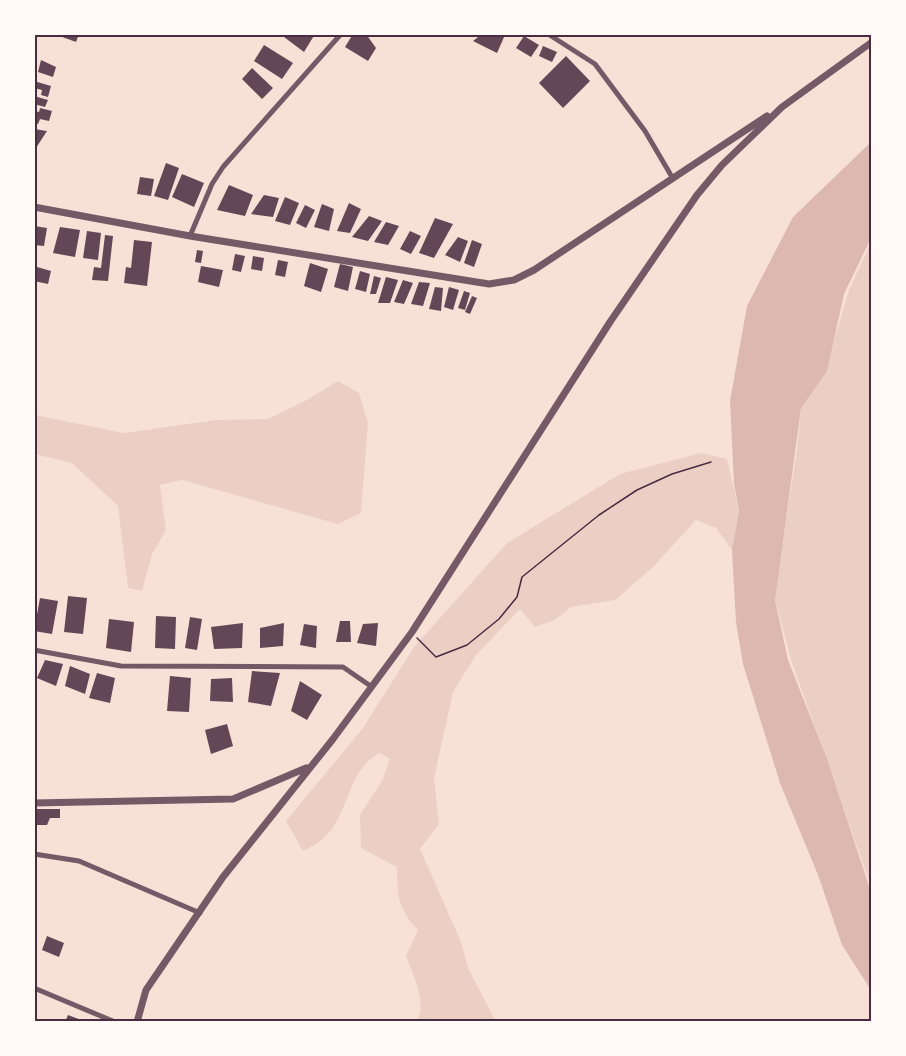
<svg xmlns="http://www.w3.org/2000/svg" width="906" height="1056" viewBox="0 0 906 1056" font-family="Lato,sans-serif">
	<rect width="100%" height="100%" fill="#f7e1d7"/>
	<!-- green -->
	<path fill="#ebcfc5" d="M871,242V886L791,660L774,595L797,450L801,408L825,371L849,290Z
		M338,381L359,393L368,423L361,513L338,524L182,480L160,485L166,530L152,554L142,591L128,588L118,506L72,463L35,454V415L124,433L216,420L268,419L305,401Z
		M701,453L727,459L739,511L732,550L716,528L696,520L652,568L615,600L571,607L555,620L535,627L520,609L476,655L453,692L434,778L439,824L420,849L461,942L468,968L495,1020L417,1021C427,1002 413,975 406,956L418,930C398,909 397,895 397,867L361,848L360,815L382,781L390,759L379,753C352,769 350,799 335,824C328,837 316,845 303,851L286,821L363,728L414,647L507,543L620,474Z"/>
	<!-- water -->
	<path fill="#dcb8b0" d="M871,142V238L844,294L827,371L801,408L775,600L788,660L827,759L871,892V990L842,945L818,875L780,783L743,664L736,622L732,550L739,511L734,484L730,401L747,306L793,217Z"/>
	<!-- building -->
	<path fill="#644757" d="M54,34H79L76,42Z
		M280,34H315L304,52Z
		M353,34H366L376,48L368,61L345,47Z
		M482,34H504L505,35L497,53L473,41Z
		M524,36L539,45L531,57L516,48Z
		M264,45L293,63L282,79L254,61Z
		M543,46L557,52L552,62L539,56Z
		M566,56L590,81L563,108L539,83Z
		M41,60L56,67L53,77L38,72Z
		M252,68L273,88L262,99L242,79Z
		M34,81L51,86L48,97L41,95L42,90L34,88Z
		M34,96L48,100L45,107L34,104Z
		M40,108L52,111L49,121L40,119L38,124L34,123V111L39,112Z
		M34,129L47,131L36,148H34Z
		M166,163L179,168L168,200L154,196Z
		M182,174L204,183L194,207L172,197Z
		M140,177L154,179L151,196L137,194Z
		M229,185L253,195L245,216L217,210Z
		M264,195L279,198L273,217L251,214Z
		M285,197L299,203L290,225L275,221Z
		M349,203L361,209L350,233L337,231Z
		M322,204L334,209L329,231L314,227Z
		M305,205L315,210L306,228L296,223Z
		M369,216L382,221L368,241L352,237Z
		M435,218L453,224L434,258L419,253Z
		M386,222L399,226L388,245L374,242Z
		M34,226L47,228L44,246L34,245Z
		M60,227L80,230L75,257L53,253Z
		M87,231L101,233L98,260L83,258Z
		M410,231L421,236L411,254L400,249Z
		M105,235L113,236L108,281L92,280L94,267L101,268Z
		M458,237L468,241L460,262L445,255Z
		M134,240L152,242L147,286L124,283L126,267L131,268Z
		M472,240L482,244L474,267L464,263Z
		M197,250L203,251L201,263L195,262Z
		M235,254L245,256L241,272L232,270Z
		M253,256L264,258L262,271L251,269Z
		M278,260L288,262L285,277L275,275Z
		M310,263L328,269L321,292L304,286Z
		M340,264L353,267L348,291L334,287Z
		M201,266L223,270L219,287L198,282Z
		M37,267L51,271L48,284L34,281Z
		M360,271L370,274L366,292L355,289Z
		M374,276L381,278L376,294H370Z
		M386,277L398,280L390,303H378Z
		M403,280L413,283L404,304L394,302Z
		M419,282L430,283L423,306L411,304Z
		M435,287L443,288L441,311L429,309Z
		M449,287L459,290L453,310L444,307Z
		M464,291L470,293L465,310L458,308Z
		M472,296L477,298L470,314L465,312Z
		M68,596L87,598L83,634L64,632Z
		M40,598L58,601L52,634L34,631Z
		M156,616L176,617L175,649L155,648Z
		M190,617L202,619L197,650L185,648Z
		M109,619L134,622L131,652L106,648Z
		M340,621H350L351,642H336Z
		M243,623L242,648L214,649L211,627Z
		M284,623L283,646L260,648V628Z
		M378,623L376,646L357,643L363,624Z
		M304,624L317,626L316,648L300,645Z
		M45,660L63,664L56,686L37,678Z
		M70,666L90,674L85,694L65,686Z
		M252,671L280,673L271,706L248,702Z
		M97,673L115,678L110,703L89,698Z
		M170,676L191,678L189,712L167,711Z
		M232,678L233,702L210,701L211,679Z
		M300,681L322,695L307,720L291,711Z
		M227,724L233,746L211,754L205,730Z
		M34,809H60V818H50L47,825H34Z
		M47,936L64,943L59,957L42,950Z
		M68,1015L84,1021V1022H65Z"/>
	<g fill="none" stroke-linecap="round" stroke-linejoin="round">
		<!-- path -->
		<path stroke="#4a2c40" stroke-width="1.5" d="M417,638L436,657L467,645L499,619L517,597L522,577L599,515L637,490L672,474L711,462"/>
		<!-- minor -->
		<path stroke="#755966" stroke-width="5" d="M548,34L595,64L645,131L672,177
			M190,236L212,184L223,167L341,34
			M34,650L121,666L343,667L372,687
			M34,854L79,861L200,913
			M34,988L115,1022"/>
		<!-- tertiary -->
		<path stroke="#755966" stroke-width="7" d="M34,207L190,236L489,284L514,280L534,270L767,116
			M34,803L233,799L306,768
			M137,1022L146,990L223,877L333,739L412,632L610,322L697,195L722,165L782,107L872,42"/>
	</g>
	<!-- border -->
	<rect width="906" height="1056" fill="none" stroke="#fffaf5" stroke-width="72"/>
	<rect x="36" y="36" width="834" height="984" fill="none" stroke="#4a2c40" stroke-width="2"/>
</svg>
